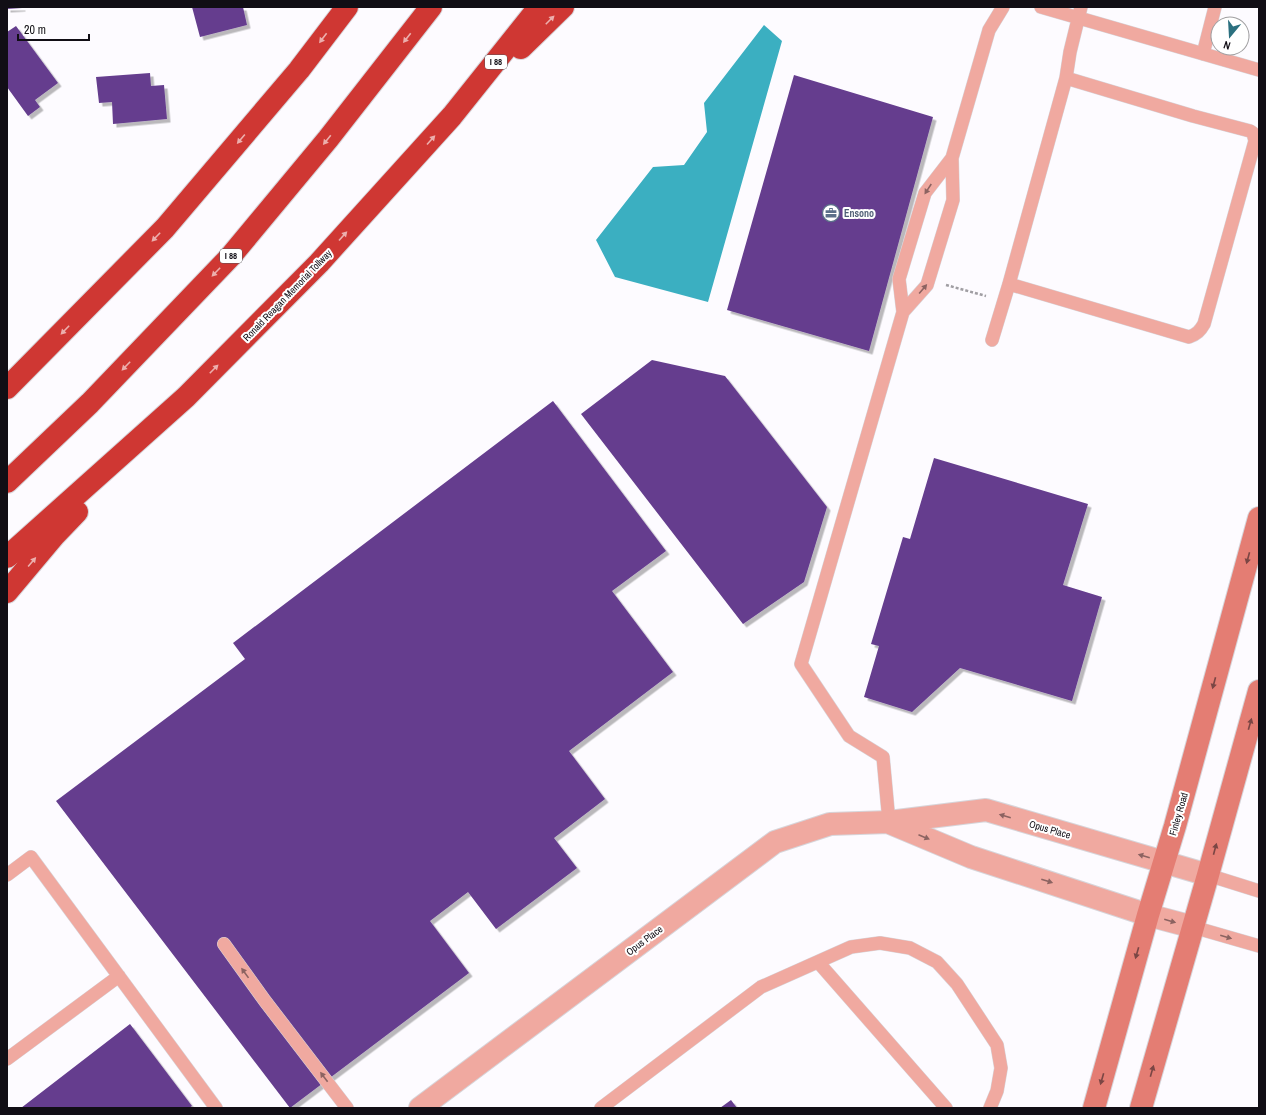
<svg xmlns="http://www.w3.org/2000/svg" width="1266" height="1115" viewBox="0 0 1266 1115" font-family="'Archivo Narrow',sans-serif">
	<defs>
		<filter id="shadow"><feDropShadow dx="3.5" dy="3.5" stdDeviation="0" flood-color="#0004"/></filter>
	</defs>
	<rect width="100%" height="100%" fill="#fdfbff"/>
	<!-- water -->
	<path fill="#3bafc1" d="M764,25L782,41L708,302L615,277L596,240L653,167L684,165L707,132L704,103Z"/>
	<!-- building -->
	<path fill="#653e8e" filter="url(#shadow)" d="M7,7H22V8L7,9Z
		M192,7H243L247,25L200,37Z
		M16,26L58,83L35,100L40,107L28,116L7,87V32Z
		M150,73L151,86L164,85L167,119L113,124L112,102L99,103L96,77Z
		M794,75L933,117L869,351L727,310Z
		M652,360L725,376L827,507L804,582L743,624L581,414Z
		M553,401L666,551L612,591L673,672L569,751L605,799L554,838L577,868L496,929L468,892L430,921L469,973L290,1108L56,801L245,659L233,643Z
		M934,458L1088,504L1063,585L1102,597L1072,701L960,668L912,712L864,697L879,646L871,644L903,537L910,539Z
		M130,1024L192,1106L189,1108H21Z
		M731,1100L737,1108H720Z"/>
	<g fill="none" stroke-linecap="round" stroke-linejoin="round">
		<!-- service casing -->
		<g stroke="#d7d5da" stroke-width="14">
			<path id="service" d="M1041,7L1259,70
				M1203,54L1215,7
				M952,158L925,193L899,279L903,312L927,285L953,200L952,158L989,30L1003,7
				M1009,284L1189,337C1197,334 1200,331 1204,324L1255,141L1253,133L1250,131L1193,116L1066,78
				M992,340L1009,284L1066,78L1070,52L1081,7
				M889,822L883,757L849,736L801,664L903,312
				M7,875L31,857L216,1108
				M1208,875L1259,891
				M1193,927L1259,946
				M224,944L265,1001L347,1108
				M818,962L946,1108
				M7,1059L119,976
				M601,1108L761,987L851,947L880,943L910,948L937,962L957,984L997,1045L1001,1068L997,1091L990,1108"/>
		</g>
		<!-- minor casing -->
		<g stroke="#d7d5da" stroke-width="24">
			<path id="minor" d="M890,823L971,857L1148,915L1193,927
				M420,1108L775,842L830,824L889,822L986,810L1208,875"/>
		</g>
		<!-- secondary casing -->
		<g stroke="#d7d5da" stroke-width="24">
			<path id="secondary" d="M1094,1108L1148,915L1175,826L1259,518
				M1141,1108L1208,875L1259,691"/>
		</g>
		<!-- motorway casing -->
		<g stroke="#d7d5da" stroke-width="24">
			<path id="motorway" d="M521,48L563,7
				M7,388L165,228L299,70L347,7
				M7,482L90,403L230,257L328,139L431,7
				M7,557L186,397L319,263L452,116L539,7
				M7,592L54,536L77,512"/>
		</g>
		<!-- path -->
		<path stroke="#a09ea3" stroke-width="2.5" stroke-dasharray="3 2" stroke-linecap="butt" d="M946,285L986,296"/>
		<!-- service -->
		<use href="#service" stroke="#f0a9a0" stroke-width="13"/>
		<!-- minor -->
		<use href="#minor" stroke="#f0a9a0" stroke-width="22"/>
		<!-- secondary -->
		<use href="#secondary" stroke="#e47d73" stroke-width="22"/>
		<!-- motorway -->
		<use href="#motorway" stroke="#cf3733" stroke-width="22"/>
	</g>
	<!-- one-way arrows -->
	<defs><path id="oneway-solid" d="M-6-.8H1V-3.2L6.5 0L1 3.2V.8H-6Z"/></defs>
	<g fill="#ecafad">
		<use href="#oneway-solid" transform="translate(550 20) rotate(-45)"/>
		<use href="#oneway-solid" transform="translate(323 38) rotate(127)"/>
		<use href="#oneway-solid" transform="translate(407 38) rotate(128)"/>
		<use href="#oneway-solid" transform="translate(241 139) rotate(130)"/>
		<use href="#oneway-solid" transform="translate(327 140) rotate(129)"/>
		<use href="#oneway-solid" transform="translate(431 140) rotate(-48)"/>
		<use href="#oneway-solid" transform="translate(343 236) rotate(-48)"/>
		<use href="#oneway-solid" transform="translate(156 237) rotate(134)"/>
		<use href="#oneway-solid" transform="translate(216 272) rotate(134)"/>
		<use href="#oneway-solid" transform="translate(65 330) rotate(134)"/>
		<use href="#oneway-solid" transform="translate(126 366) rotate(134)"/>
		<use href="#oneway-solid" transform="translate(214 369) rotate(-45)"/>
		<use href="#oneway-solid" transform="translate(32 562) rotate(-50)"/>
	</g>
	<g fill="#8c6361">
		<use href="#oneway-solid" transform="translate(928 189) rotate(123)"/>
		<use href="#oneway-solid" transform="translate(923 289) rotate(-50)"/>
		<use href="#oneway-solid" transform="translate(1005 816) rotate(-164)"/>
		<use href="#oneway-solid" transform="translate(924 837) rotate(23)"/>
		<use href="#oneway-solid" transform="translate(1144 856) rotate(-164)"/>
		<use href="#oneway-solid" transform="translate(1047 881) rotate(18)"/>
		<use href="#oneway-solid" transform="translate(1170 921) rotate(16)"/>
		<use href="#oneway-solid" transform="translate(1226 937) rotate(16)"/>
		<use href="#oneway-solid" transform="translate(245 973) rotate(-126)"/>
		<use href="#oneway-solid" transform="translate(324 1077) rotate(-127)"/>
	</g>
	<g fill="#7a4644">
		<use href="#oneway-solid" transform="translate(1248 558) rotate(105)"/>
		<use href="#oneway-solid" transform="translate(1214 683) rotate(105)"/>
		<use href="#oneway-solid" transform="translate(1250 724) rotate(-74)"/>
		<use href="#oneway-solid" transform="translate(1215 849) rotate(-75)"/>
		<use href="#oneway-solid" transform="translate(1137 953) rotate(106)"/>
		<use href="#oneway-solid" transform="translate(1152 1071) rotate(-74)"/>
		<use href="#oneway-solid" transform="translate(1102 1079) rotate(106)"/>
	</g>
	<!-- icons -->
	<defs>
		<g id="office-ring" transform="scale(0.9)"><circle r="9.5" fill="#fff" stroke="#5c6f8a" stroke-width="1.5"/><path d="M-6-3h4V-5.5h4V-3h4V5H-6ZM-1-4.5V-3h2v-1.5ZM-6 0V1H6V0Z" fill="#5c6f8a"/></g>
	</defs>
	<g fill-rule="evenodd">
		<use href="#office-ring" x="831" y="213"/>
	</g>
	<g text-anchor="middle" stroke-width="4" stroke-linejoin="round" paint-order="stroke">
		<!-- shield labels -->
		<g fill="#fff" stroke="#58565b" stroke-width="1">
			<rect x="485" y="55" width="22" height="14" rx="3"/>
			<rect x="220" y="249" width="22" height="14" rx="3"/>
		</g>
		<g font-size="9" font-weight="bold" fill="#110e15">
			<text x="496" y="65">I 88</text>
			<text x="231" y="259">I 88</text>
		</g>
		<!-- service labels -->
		<g font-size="10" font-weight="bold" fill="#4e5e75" stroke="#fff" text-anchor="start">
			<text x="844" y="217">Ensono</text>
		</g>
		<!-- street labels -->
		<g font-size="10" fill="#110e15" stroke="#fff">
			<text transform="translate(287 295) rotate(-46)" y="4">Ronald Reagan Memorial Tollway</text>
			<text transform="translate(1178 814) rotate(-74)" y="4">Finley Road</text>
			<text transform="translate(1050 829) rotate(16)" y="4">Opus Place</text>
			<text transform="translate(644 940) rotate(-37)" y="4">Opus Place</text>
		</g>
	</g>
	<!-- border -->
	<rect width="1266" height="1115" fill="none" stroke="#110e15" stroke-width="16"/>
	<!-- north arrow -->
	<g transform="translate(1230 36) rotate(198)"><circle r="19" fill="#ffffff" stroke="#a09fa1"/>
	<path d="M0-3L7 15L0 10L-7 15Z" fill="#2b707f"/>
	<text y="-6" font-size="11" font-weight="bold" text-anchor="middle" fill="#110e15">N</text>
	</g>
	<!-- scale -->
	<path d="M18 34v6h71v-6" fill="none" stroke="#110e15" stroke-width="2"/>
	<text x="24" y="34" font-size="12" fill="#110e15" stroke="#ffffff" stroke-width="3" paint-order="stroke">20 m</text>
</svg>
